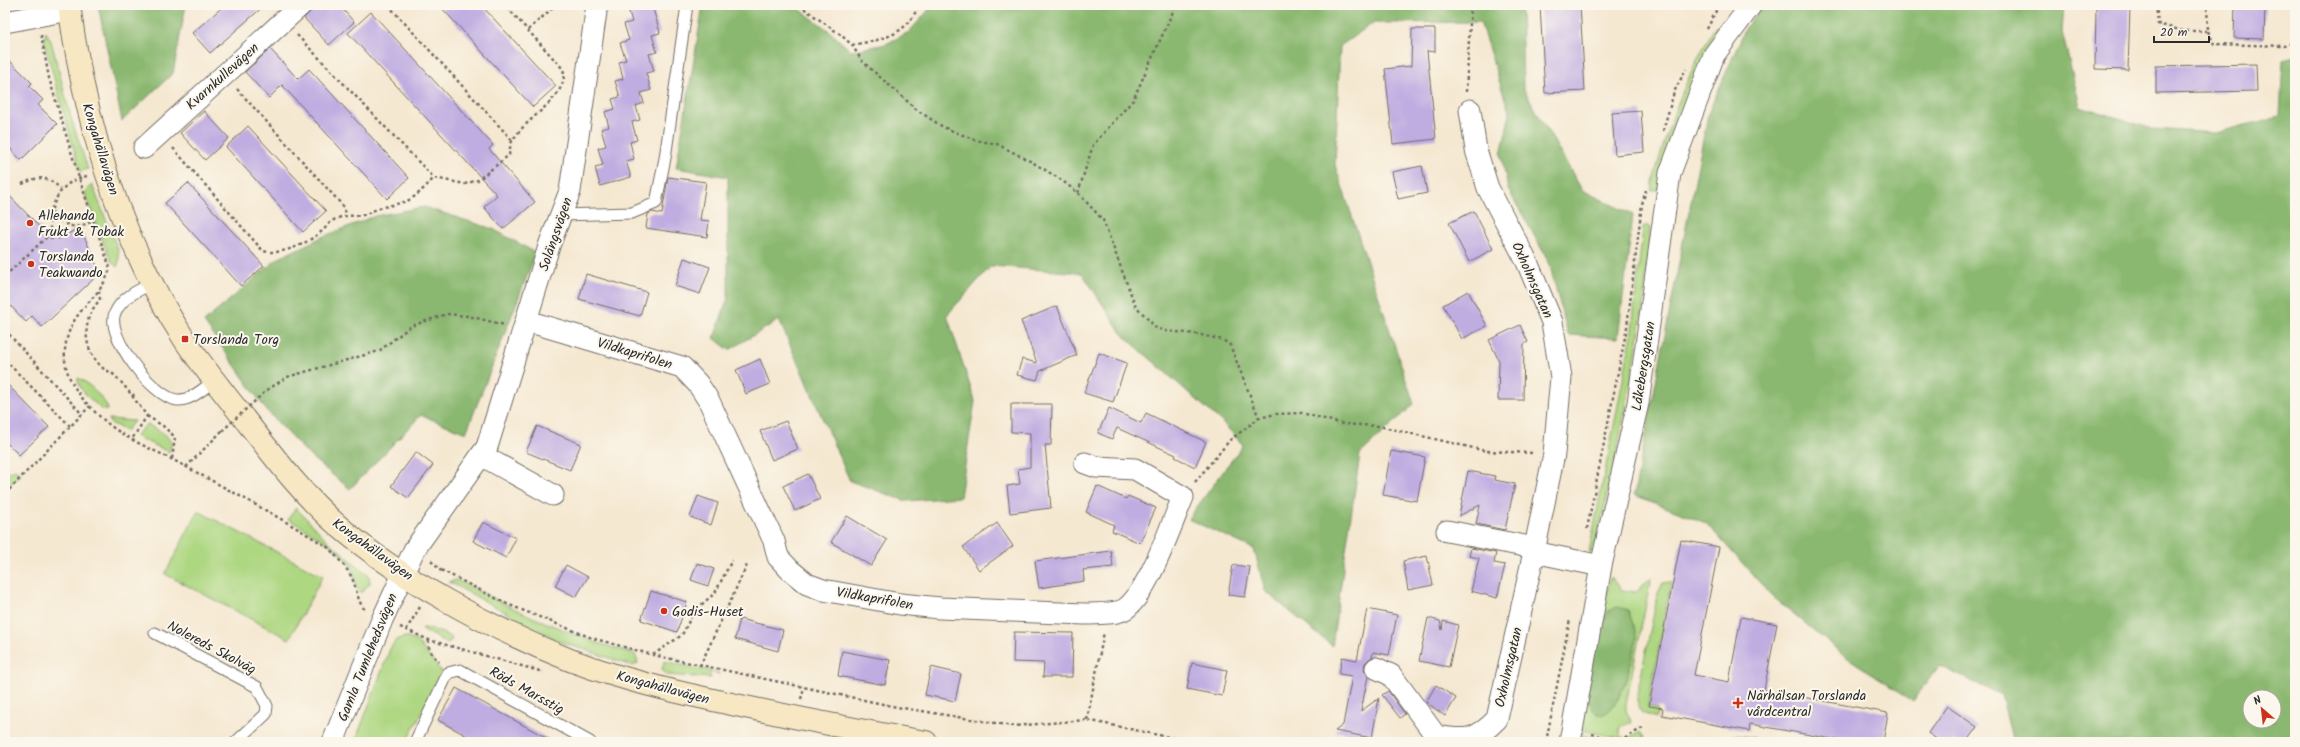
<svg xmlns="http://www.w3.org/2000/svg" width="2300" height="747" viewBox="0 0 2300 747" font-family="Kalam,sans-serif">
	<rect width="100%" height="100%" fill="#fbf7ec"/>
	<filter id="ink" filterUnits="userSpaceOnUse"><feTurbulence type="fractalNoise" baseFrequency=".025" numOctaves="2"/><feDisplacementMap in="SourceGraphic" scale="8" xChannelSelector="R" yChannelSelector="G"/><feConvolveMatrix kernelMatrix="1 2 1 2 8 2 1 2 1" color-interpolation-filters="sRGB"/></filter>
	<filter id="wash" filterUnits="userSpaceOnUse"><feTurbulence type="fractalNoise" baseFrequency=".012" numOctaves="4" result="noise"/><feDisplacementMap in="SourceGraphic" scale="16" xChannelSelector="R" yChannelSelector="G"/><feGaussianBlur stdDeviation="0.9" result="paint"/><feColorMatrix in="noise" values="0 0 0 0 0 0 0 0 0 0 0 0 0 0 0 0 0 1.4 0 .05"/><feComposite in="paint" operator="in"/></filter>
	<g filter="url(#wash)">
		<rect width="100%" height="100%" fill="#f5e8d1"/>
		<!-- green -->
		<path fill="#aed782" stroke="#6c8156" d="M1726,24L1658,190H1651C1665,132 1685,78 1715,27Z
			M46,32L51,41L71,118L88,169L80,171L47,53L44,40Z
			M92,184L118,250L119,261L117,267L111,261L86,199L85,192Z
			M1646,225L1650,228C1645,338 1618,446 1594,553L1589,552L1631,339L1643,228Z
			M78,378C86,380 108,402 108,410H103C95,404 76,388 78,378Z
			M109,419L134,421L126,431L109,422Z
			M147,424L165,434L172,443L169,452L137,437L136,435Z
			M16,470L20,475L5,490V473Z
			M296,508L330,543L369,575L370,583L361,593C353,585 356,573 350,565C335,544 309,532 288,519Z
			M198,511L323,576L289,639L165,574Z
			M1610,577L1622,590L1636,592L1651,578L1626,704V711L1632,723H1626L1619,728L1621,737H1625L1620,738L1580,730L1587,693L1618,700C1626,675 1638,651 1634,625L1609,610L1601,625Z
			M456,580L532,617L594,642L635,654L638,663L633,666L561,642L449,582Z
			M1668,582H1671L1648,706L1658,709L1656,718L1642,713L1640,710L1637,695L1658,593L1663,583Z
			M423,628C434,629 443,633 452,638L451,641L447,643L422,630Z
			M405,637L417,641L441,671V678L406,742H355L390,649L396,640Z
			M664,661L719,673V674L709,672L711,678L667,675L662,670Z
			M1640,732L1647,742H1622L1639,732Z
			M1581,735L1601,738L1602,742H1580Z
			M1736,735L1755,738V742H1723Z"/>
		<!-- forest -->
		<path fill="#8ab870" stroke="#5a724e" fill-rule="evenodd" d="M98,5H186L173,73L122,121Z
			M703,5H794L828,30L851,51L886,44L909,32L933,5H1521L1523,88L1582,190L1633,215L1618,338L1568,335L1549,262L1508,189L1501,154L1510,114L1480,22L1373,23L1340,46L1335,165L1414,404L1360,454L1332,646L1265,591L1254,549L1188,519L1243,445L1223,423L1122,334L1082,273L991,266L947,315L975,401L960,497L906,501L850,481L779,320L729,350L714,338L728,298V177L676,168Z
			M1763,5H2064L2062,32L2080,106L2153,129L2215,133L2280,116L2283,59L2295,56V742H2013L2001,695L1939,666L1913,701L1845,656L1772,596L1706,523L1634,495L1708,114L1746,27ZM2250,697H2274V721H2250Z
			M424,207L493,229L536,253L466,433L421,415L350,489L312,458L267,411L204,322L277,259L322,237L375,216Z
			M1617,607L1628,610C1631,619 1635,627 1636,637C1636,651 1617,726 1596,713C1591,709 1588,699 1587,694C1587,681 1601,620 1609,611C1611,609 1614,608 1617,607Z"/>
		<g id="blocks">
			<!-- building -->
			<path fill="#bface1" d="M225,5H265L210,53L192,33Z
				M317,5H339L354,22L329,45L304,18Z
				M439,5H481L556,86L533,107Z
				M627,5H652L660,33L652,35L657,52L649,54L654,71L646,73L651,90L641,93L644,103L636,106L640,120L632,122L637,140L630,142L634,159L626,161L631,177L600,186L595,167L603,165L598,148L606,146L601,129L609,127L605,112L615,109L612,99L620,97L615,81L623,79L619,62L626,60L620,43L629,40L624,24L632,22Z
				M1540,5H1580L1585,91L1545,93Z
				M2235,5H2265L2264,39L2234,38Z
				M2096,6L2130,7L2128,70L2095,69Z
				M371,12L493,145L489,149L535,202L503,229L484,207L497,195L348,33Z
				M1412,29H1435V52L1427,51L1436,139L1393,144L1385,69L1411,66Z
				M270,49L298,79L309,69L409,178L387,199L282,85L269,98L245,72Z
				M5,56L32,83L29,86L43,100L38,105L57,124L21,160L5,143Z
				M2256,64L2257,91L2156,93V66Z
				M204,111L229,138L205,160L180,133Z
				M1641,111L1644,152L1615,155L1612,113Z
				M248,126L326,211L303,232L226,147Z
				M1422,166L1427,193L1398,199L1392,172Z
				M668,177L706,182L700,220L709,221L707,237L646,228L648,214L652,212L662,214Z
				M188,183L264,266L241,286L165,203Z
				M5,191L52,240L55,237L59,239L80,227L100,273L42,327L32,316L26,322L5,300Z
				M1474,211L1493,249L1469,262L1449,223Z
				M684,258L710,267L700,294L675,286Z
				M586,274L647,292L640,316L579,299Z
				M1468,291L1487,326L1462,339L1443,305Z
				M1057,306L1077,355L1040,371L1037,380L1017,375L1022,359L1037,363L1021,321Z
				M1520,325L1528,342L1524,344L1523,400H1498L1499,361L1489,340Z
				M1099,353L1127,363L1113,402L1084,393Z
				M760,359L770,384L746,394L736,370Z
				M5,382L49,427L19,455L5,441Z
				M1011,404H1052L1051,445H1045L1051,508L1010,513L1007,486L1020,484L1018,469L1030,467V433L1011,432Z
				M1109,408L1141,423L1146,413L1206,442L1195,467L1175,457L1176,455L1117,428L1112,439L1098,433Z
				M786,421L798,449L772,460L760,431Z
				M537,426L581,444L570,470L526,452Z
				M1391,451L1425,457L1417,501L1383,495Z
				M416,452L433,465L408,498L391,486Z
				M1468,471L1495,476L1494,480L1515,484L1505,530L1476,524L1480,505L1459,516Z
				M808,474L820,499L795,511L783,486Z
				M1097,486L1126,499L1128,496L1156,508L1140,543L1112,531L1114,525L1086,512Z
				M698,496L718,503L711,525L690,517Z
				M847,516L887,540L871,566L831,542Z
				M483,522L516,538L506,558L473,541Z
				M997,523L1013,546L979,570L963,547Z
				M1681,540L1719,547L1694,675L1729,682L1741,617L1777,624L1764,690L1888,713L1883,742H1848L1750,724L1749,731L1662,715L1663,708L1649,706Z
				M1471,548L1496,553L1494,563L1505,565L1497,598L1471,591L1479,558L1469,556Z
				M1111,551L1113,567L1083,570L1084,581L1039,588L1035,561Z
				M1427,556L1433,585L1408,590L1403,561Z
				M697,563L714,569L708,586L691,580Z
				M566,565L588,577L576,597L555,586Z
				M1233,565L1250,567L1245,597L1228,595Z
				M651,591L687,602L677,632L641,620Z
				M1367,609L1397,615L1389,655L1373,652L1372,657L1365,663L1364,669L1368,676L1361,711L1379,698L1372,738L1335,731L1343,725L1352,676L1339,674L1342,657L1357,660Z
				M1428,618L1440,621L1442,630L1443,621L1458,625L1449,667L1419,661Z
				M740,619L783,630L778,651L735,639Z
				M1014,632L1073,633L1072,677H1043L1044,663L1013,662Z
				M842,651L890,660L885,685L838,676Z
				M1192,663L1227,670L1222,696L1187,689Z
				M931,667L961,674L955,701L925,695Z
				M1436,685L1456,698L1445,716L1426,702Z
				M456,688L554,742H478L438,720Z
				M1388,691L1405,714L1400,718L1382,695Z
				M1947,706L1977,727L1966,742H1941L1928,733Z"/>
		</g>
	</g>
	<g filter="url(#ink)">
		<use href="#blocks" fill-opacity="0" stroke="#726d65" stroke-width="1"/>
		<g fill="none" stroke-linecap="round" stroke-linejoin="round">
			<!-- lane casing -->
			<g stroke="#726d65" stroke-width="13">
				<path id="lane" d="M561,215L632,213L656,203L665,158L687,5
					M153,283C139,290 122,297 115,313C105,336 154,398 177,400C191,401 204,388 214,381
					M155,633L257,687L267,706L266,714L236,742
					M415,742L448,673L460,670L590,742"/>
			</g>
			<!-- street casing -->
			<g stroke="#726d65" stroke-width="23">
				<path id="street" d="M5,22L70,10
					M1470,110L1476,150L1488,188L1527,262L1552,322L1561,377L1554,454L1534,552L1601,566
					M144,148L301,5
					M527,321L682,367L698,384L709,401L774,541L778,557L790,570L807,584L823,590L900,604L940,608L1085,614C1097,613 1115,615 1125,609C1148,593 1171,525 1183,497L1135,469L1096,467L1085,463
					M481,455L553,495
					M1447,531L1535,548
					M1376,668L1391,675L1436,736C1465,741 1476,741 1497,719L1534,552
					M333,742L382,620L414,550L487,447L550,243L570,191L597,5
					M1570,742L1601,566L1638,403L1670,173L1714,55L1751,5"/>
			</g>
			<!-- secondary casing -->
			<g stroke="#726d65" stroke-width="24">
				<path id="secondary" d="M69,5C85,123 120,241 186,342C206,371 228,398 250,426C276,459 303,495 335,523C399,579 492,629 570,660C628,682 689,695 750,708C808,720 867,732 926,742"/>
			</g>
			<!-- path -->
			<path stroke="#726d65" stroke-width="2.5" stroke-dasharray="3 3" stroke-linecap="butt" d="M388,5L512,140
				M799,5L841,35L852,45L862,61L917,110L943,127L975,140L997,144L1032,162L1060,179L1078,193L1103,220L1135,305L1156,328L1166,331L1197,334L1223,340L1230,345L1259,418
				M1712,5L1716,12
				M2156,5L2158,24L2183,31H2208L2207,5
				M1707,29L1719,5
				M528,30L556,5
				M2208,31L2214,44L2285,46L2295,41
				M41,35L49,78L79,178L110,268C101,302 69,307 65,350C62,379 85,404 105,421C126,440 155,450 179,463C229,490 280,517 329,548C337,558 346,566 352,578C357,589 357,601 365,610
				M297,35L434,178
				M852,45C883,39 905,37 919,5
				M237,89L344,207L345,215
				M1466,92L1471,5
				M1663,131L1674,92L1686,69
				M173,148L263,251C282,256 308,243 322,231C327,227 330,221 336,219C345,214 353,217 363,215C369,213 374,210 380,208C412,200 410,203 434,178L465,184L478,180L509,155C510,150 510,143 513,140C525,118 571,96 563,69L505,5
				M87,176C66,181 58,191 51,211C67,227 72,231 93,221
				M22,184C40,176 46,175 61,189
				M1078,193L1093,145L1133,100L1176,5
				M5,276L50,234V219
				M99,291L100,300C81,319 82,351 104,369C107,371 111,372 114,375C127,387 137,403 147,416L132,439
				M5,330L82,414
				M5,360L70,426
				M267,390L287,377L379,351L411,326L447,314L468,316L505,325
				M132,396L135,394
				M147,416L163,426L175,437L172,459
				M186,467L222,431
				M1195,482L1230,440L1259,418L1276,414L1302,413L1343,424L1379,426L1486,451L1534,453
				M5,494L90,406
				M1587,529L1627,327L1642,204L1646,190
				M431,561L441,571
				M441,570L507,604L592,638L653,655L897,707L1013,726L1087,720L1192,742
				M400,627L429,640L543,672
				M406,630L420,607
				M429,640C427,650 433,655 439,662
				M653,655L682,635L694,611L715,593L732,560
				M700,666L747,565
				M801,699L804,687
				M1087,720L1104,632
				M1592,734L1603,737L1607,742
				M1546,742L1570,619
				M1607,742L1624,739L1644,727"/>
			<!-- lane -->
			<use href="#lane" stroke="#fff" stroke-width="11"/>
			<!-- street -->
			<use href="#street" stroke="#fff" stroke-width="21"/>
			<!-- secondary -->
			<use href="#secondary" stroke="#f7e8c3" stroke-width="22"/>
			<!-- path-bridge -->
			<path stroke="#726d65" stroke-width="2.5" stroke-dasharray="3 3" stroke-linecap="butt" d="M222,431L267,390"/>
		</g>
	</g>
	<!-- markers -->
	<g fill="#c8321e" stroke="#fbf7ec" stroke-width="1.5">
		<circle cx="30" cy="223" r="4"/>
		<circle cx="31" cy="264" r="4"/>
		<rect x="181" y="335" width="8" height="8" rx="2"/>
		<circle cx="664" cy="611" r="4"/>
		<path d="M1736 697h4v4h4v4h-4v4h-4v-4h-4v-4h4z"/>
	</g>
	<g text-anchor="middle" stroke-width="4" stroke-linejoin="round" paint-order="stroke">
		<!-- street labels -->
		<g font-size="14" fill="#2b2b2b" stroke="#fbf7ec">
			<text transform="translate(222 76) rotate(-42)" y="5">Kvarnkullevägen</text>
			<text transform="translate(101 149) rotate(73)" y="5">Kongahällavägen</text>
			<text transform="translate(555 234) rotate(-71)" y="5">Solängsvägen</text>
			<text transform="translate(1533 280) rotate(66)" y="5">Oxholmsgatan</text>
			<text transform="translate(635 353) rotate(17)" y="5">Vildkaprifolen</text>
			<text transform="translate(1643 366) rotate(-81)" y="5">Låkebergsgatan</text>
			<text transform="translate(373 549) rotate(36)" y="5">Kongahällavägen</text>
			<text transform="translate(875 598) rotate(10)" y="5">Vildkaprifolen</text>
			<text transform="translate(212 647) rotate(28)" y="5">Nolereds Skolväg</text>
			<text transform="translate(367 657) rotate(-68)" y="5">Gamla Tumlehedsvägen</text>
			<text transform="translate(1508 667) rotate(-77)" y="5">Oxholmsgatan</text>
			<text transform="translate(663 687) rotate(15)" y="5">Kongahällavägen</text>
			<text transform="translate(527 690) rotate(29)" y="5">Röds Marsstig</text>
		</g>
		<!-- poi labels -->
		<g font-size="14" fill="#2b2b2b" stroke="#fbf7ec" text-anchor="start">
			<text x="38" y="220">Allehanda<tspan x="38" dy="16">Frukt &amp; Tobak</tspan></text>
			<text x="39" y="261">Torslanda<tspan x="39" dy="16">Teakwando</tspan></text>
			<text x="193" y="344">Torslanda Torg</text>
			<text x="672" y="616">Godis-Huset</text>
			<text x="1747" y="700">Närhälsan Torslanda<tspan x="1747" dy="16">vårdcentral</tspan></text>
		</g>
	</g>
	<!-- margin -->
	<rect width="2300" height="747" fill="none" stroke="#fbf7ec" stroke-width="20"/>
	<!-- north arrow -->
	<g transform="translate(2262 709) rotate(332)"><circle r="19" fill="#fbf7ec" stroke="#a8a59f"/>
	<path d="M0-3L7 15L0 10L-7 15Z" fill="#c8321e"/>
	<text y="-6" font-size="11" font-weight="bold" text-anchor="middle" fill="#2b2b2b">N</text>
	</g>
	<!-- scale -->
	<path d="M2154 36v6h55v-6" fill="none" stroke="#2b2b2b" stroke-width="2"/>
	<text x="2160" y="36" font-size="12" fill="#2b2b2b" stroke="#fbf7ec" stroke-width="3" paint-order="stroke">20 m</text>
</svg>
